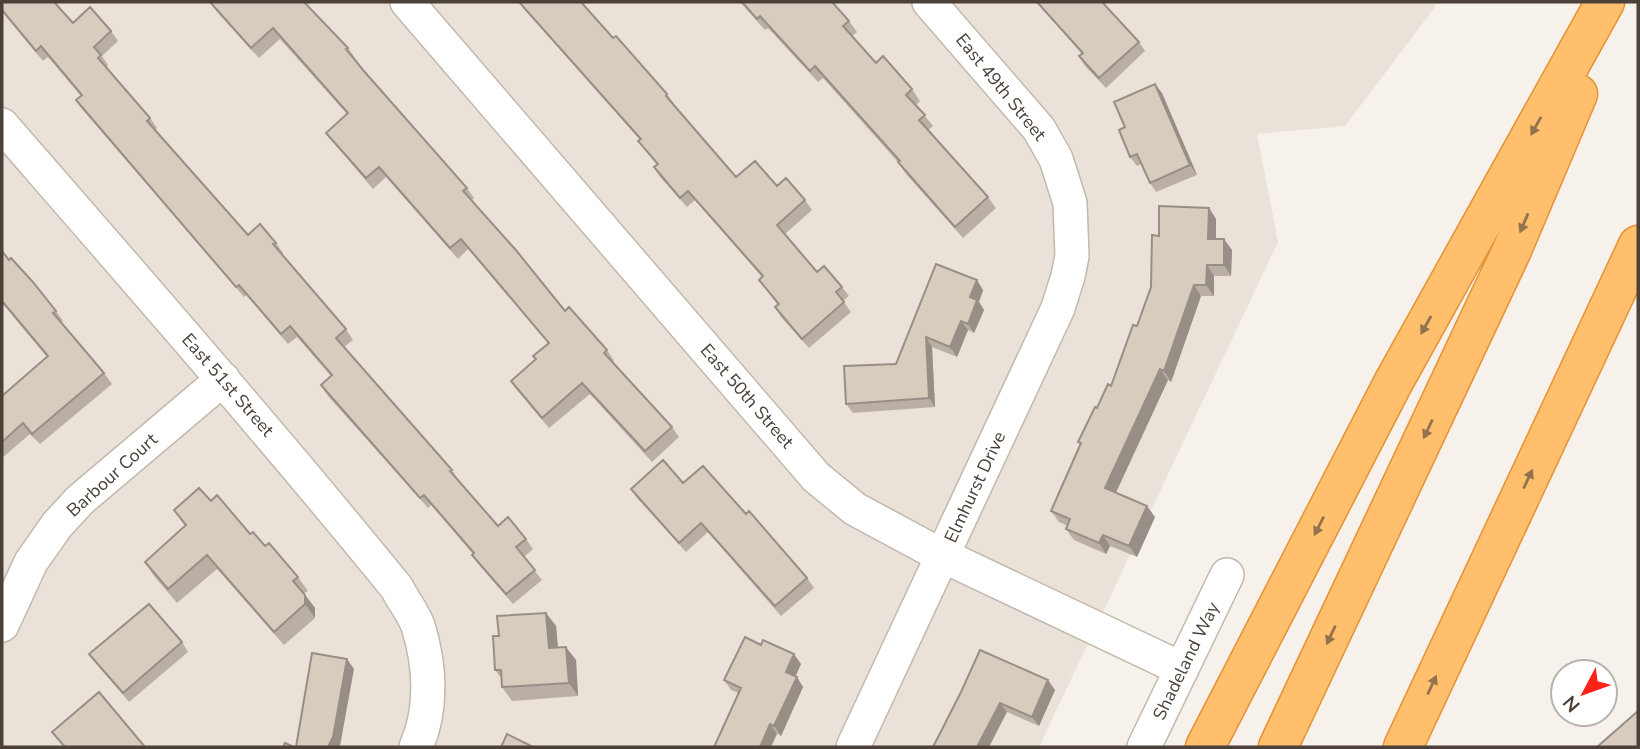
<svg xmlns="http://www.w3.org/2000/svg" width="1640" height="749" viewBox="0 0 1640 749" font-family="'Nunito Sans',sans-serif">
	<rect width="100%" height="100%" fill="#f6f1ea"/>
	<!-- residential -->
	<path fill="#eae2d8" d="M2,2H1438L1429,15L1345,126L1257,134L1278,242L1039,747H2Z"/>
	<g fill="none" stroke-linecap="round" stroke-linejoin="round">
		<!-- minor casing -->
		<g stroke="#c2b8ac" stroke-width="36">
			<path id="minor" d="M407,2L816,477L855,509L933,551L1182,669
				M2,125C135,278 269,431 397,588C403,601 413,612 418,626C430,664 433,709 416,747
				M2,625L31,562L57,525L80,500L223,379
				M853,747L1058,308L1068,276L1072,256L1070,203L1056,159L1039,129L929,2
				M1144,747L1227,575"/>
		</g>
		<!-- motorway casing -->
		<g stroke="#e59235" stroke-width="41">
			<path id="motorway" d="M1205,747L1393,383L1605,2
				M1278,747L1512,250L1578,94
				M1403,747L1638,245"/>
		</g>
		<!-- minor -->
		<use href="#minor" stroke="#fff" stroke-width="33"/>
		<!-- motorway -->
		<use href="#motorway" stroke="#ffbf6c" stroke-width="38"/>
	</g>
	<!-- wall -->
	<path fill="#baafa4" d="M2,2L73,23L111,31L118,41L102,56L108,65L106,68L150,118L157,128L155,130L248,235L276,243L283,253L282,254L346,329L353,340L344,347L452,470L458,480L498,526L526,539L533,549L524,557L542,580L513,604L479,565L472,555L473,554L431,505L428,508L328,396L321,385L331,376L297,337L288,344L246,295L244,297L83,110L76,100L81,96L48,57L43,61L3,13L2,14Z
		M210,2L322,22L348,48L355,58L354,59L363,70L467,188L474,198L472,200L565,311L607,350L614,361L612,362L672,427L679,437L652,462L590,394L549,428L518,391L511,381L536,360L548,343L468,249L458,259L386,177L373,189L334,143L326,133L347,114L280,39L259,58L217,12Z
		M519,2L613,38L667,94L674,104L673,105L736,177L777,186L805,200L812,210L785,234L817,272L842,287L849,296L843,301L851,312L809,348L781,317L775,307L778,305L759,280L762,277L695,200L687,207L660,177L654,167L657,165L638,141L640,140L525,10Z
		M740,2H832L849,21L857,32L852,36L876,63L912,89L920,101L916,105L933,126L928,130L988,197L996,208L963,238L906,174L898,162L823,78L818,82L768,28L765,30Z
		M1036,2H1102L1139,42L1145,51L1106,88L1085,66L1079,56L1082,54Z
		M1162,93L1197,175L1156,192L1150,183L1141,164L1137,166L1130,157L1125,127Z
		M1209,208L1216,219V239L1232,250L1231,276H1214V296H1201L1171,382L1168,380L1116,492L1155,517L1137,557L1110,546L1106,554L1074,540L1066,529L1068,526L1059,522L1051,511L1081,445L1078,442L1097,408L1111,386L1137,326L1151,287L1159,236Z
		M2,251L56,311L63,321L61,323L104,373L112,384L40,444L30,434L2,458V396L47,357L2,303Z
		M983,290L979,302L984,310L974,333L968,330L957,357L932,347L935,407L853,413L846,404Z
		M631,489L746,514L807,578L814,588L781,616L708,532L686,552L637,498Z
		M211,501L265,546L298,577L308,591L304,593L315,608V618L284,645L217,569L177,603L154,576L145,562L185,526L174,510Z
		M546,613L556,626L558,647L576,660L578,696L512,701L502,687V679L495,670L499,636Z
		M182,642L188,652L129,702L96,663L89,654Z
		M801,664L795,676L803,687L781,736L777,734L738,693L731,690L724,680Z
		M1055,690L1039,726L961,692Z"/>
	<!-- shaded-wall -->
	<path fill="#978f86" d="M1155,84L1162,93L1197,175L1190,165Z
		M1209,208L1216,219V250L1208,239Z
		M1224,239L1232,250L1231,276L1224,265Z
		M1207,265L1214,276V296L1206,285Z
		M977,280L983,290L979,302L984,310L974,333L968,324L970,297Z
		M1194,285L1201,296L1171,382L1164,371Z
		M961,321L968,330L957,357L950,347Z
		M926,337L932,347L935,407L929,398Z
		M1160,369L1168,380L1113,499L1105,488Z
		M1147,506L1155,517L1137,557L1129,546Z
		M1103,535L1110,546L1106,554L1099,543Z
		M305,595L315,608V618L305,604Z
		M546,613L556,626L559,661L549,648Z
		M566,647L576,660L578,696L569,683Z
		M794,654L801,664L793,682L786,672Z
		M347,659L354,669L340,746V747H328Z
		M797,677L803,687L781,736L774,726Z
		M1048,680L1055,690L1039,726L1032,717Z
		M1000,703L1007,712L989,747H977Z
		M770,724L777,734L771,747H760Z"/>
	<!-- building -->
	<path fill="#d8ccbf" stroke="#978f86" stroke-width="2" d="M2,2H54L73,23L90,7L111,31L94,47L101,55L98,58L150,118L147,121L248,235L260,224L276,243L273,244L346,329L336,338L452,470L450,471L498,526L508,517L526,539L516,547L535,570L506,594L472,555L474,553L424,495L420,498L321,385L332,375L290,326L281,334L239,285L236,287L76,100L82,95L41,46L36,51L2,10Z
		M210,2H304L348,48L346,49L363,70L467,188L463,191L515,249L565,311L569,307L607,350L604,353L672,427L645,451L582,383L542,418L511,381L536,359L533,356L549,343L461,239L450,248L379,167L366,178L326,133L348,113L273,28L251,48Z
		M519,2H581L613,38L616,36L667,94L666,96L736,177L755,161L777,186L786,178L805,200L777,225L817,272L824,266L842,287L836,292L844,302L802,339L775,307L779,304L759,280L763,276L688,191L680,198L654,167L658,164L638,141L641,139Z
		M742,2H832L849,21L843,26L876,63L883,56L912,89L906,95L925,115L919,120L988,197L955,227L898,162L900,161L815,66L810,71L760,16L757,19Z
		M1037,2H1102L1139,42L1099,78L1079,56L1083,53Z
		M1155,84L1190,165L1150,183L1137,154L1130,157L1119,130L1125,127L1114,102Z
		M1159,206L1209,208L1208,239H1224V265H1207L1206,285H1194L1164,371L1160,369L1105,488L1147,506L1129,546L1103,535L1099,543L1066,529L1070,519L1051,511L1081,443L1078,442L1095,407L1097,408L1108,384L1111,386L1133,325L1137,326L1151,287L1152,235L1159,236Z
		M2,251L9,260L11,258L32,281L56,311L53,313L104,373L32,434L23,423L2,442V396L48,356L2,301Z
		M936,264L977,280L970,297L977,300L968,324L961,321L950,347L926,337L929,398L846,404L844,366L896,364Z
		M663,460L683,483L703,466L746,514L749,511L807,578L775,606L701,523L679,543L631,489Z
		M199,488L211,501L217,495L250,534L253,532L265,546L269,543L298,577L293,581L305,595V604L274,632L207,555L168,589L145,562L186,525L174,510Z
		M149,604L182,642L123,693L89,654Z
		M546,613L549,648L566,647L569,683L502,687L501,670H495L493,636H499L497,616Z
		M745,637L761,645L763,640L794,654L786,672L797,677L774,726L770,724L760,747H714L741,688L724,680Z
		M980,650L1048,680L1032,717L1000,703L977,747H933L961,692Z
		M312,653L347,659L333,737L328,747H296Z
		M99,692L145,747H65L52,732Z
		M1638,711V747H1597Z
		M507,734L533,747H501Z
		M285,743L294,747H283Z"/>
	<!-- one-way arrows -->
	<defs><path id="oneway-solid" d="M-6-.8H1V-3.2L6.5 0L1 3.2V.8H-6Z" transform="scale(1.75)"/></defs>
	<g fill="#93734d">
		<use href="#oneway-solid" transform="translate(1536 126) rotate(119)"/>
		<use href="#oneway-solid" transform="translate(1524 223) rotate(113)"/>
		<use href="#oneway-solid" transform="translate(1426 325) rotate(119)"/>
		<use href="#oneway-solid" transform="translate(1428 429) rotate(115)"/>
		<use href="#oneway-solid" transform="translate(1528 479) rotate(-65)"/>
		<use href="#oneway-solid" transform="translate(1319 526) rotate(117)"/>
		<use href="#oneway-solid" transform="translate(1331 635) rotate(115)"/>
		<use href="#oneway-solid" transform="translate(1432 685) rotate(-65)"/>
	</g>
	<g text-anchor="middle" stroke-width="5" stroke-linejoin="round" paint-order="stroke">
		<!-- street labels -->
		<g font-size="18" fill="#4b4138" stroke="#fff">
			<text transform="translate(1001 87) rotate(51)" y="6">East 49th Street</text>
			<text transform="translate(228 385) rotate(49)" y="6">East 51st Street</text>
			<text transform="translate(747 396) rotate(49)" y="6">East 50th Street</text>
			<text transform="translate(112 475) rotate(-42)" y="6">Barbour Court</text>
			<text transform="translate(975 487) rotate(-65)" y="6">Elmhurst Drive</text>
			<text transform="translate(1186 661) rotate(-64)" y="6">Shadeland Way</text>
		</g>
	</g>
	<!-- border -->
	<rect width="1640" height="749" fill="none" stroke="#4b4138" stroke-width="7"/>
	<!-- north arrow -->
	<g transform="translate(1584 693) rotate(229)"><circle r="33" fill="#ffffff" stroke="#b7b3af" stroke-width="2"/>
	<path d="M0-5L12 26L0 18L-12 26Z" fill="#ff2218"/>
	<text y="-10" font-size="19" font-weight="bold" text-anchor="middle" fill="#4b4138">N</text>
	</g>
</svg>
